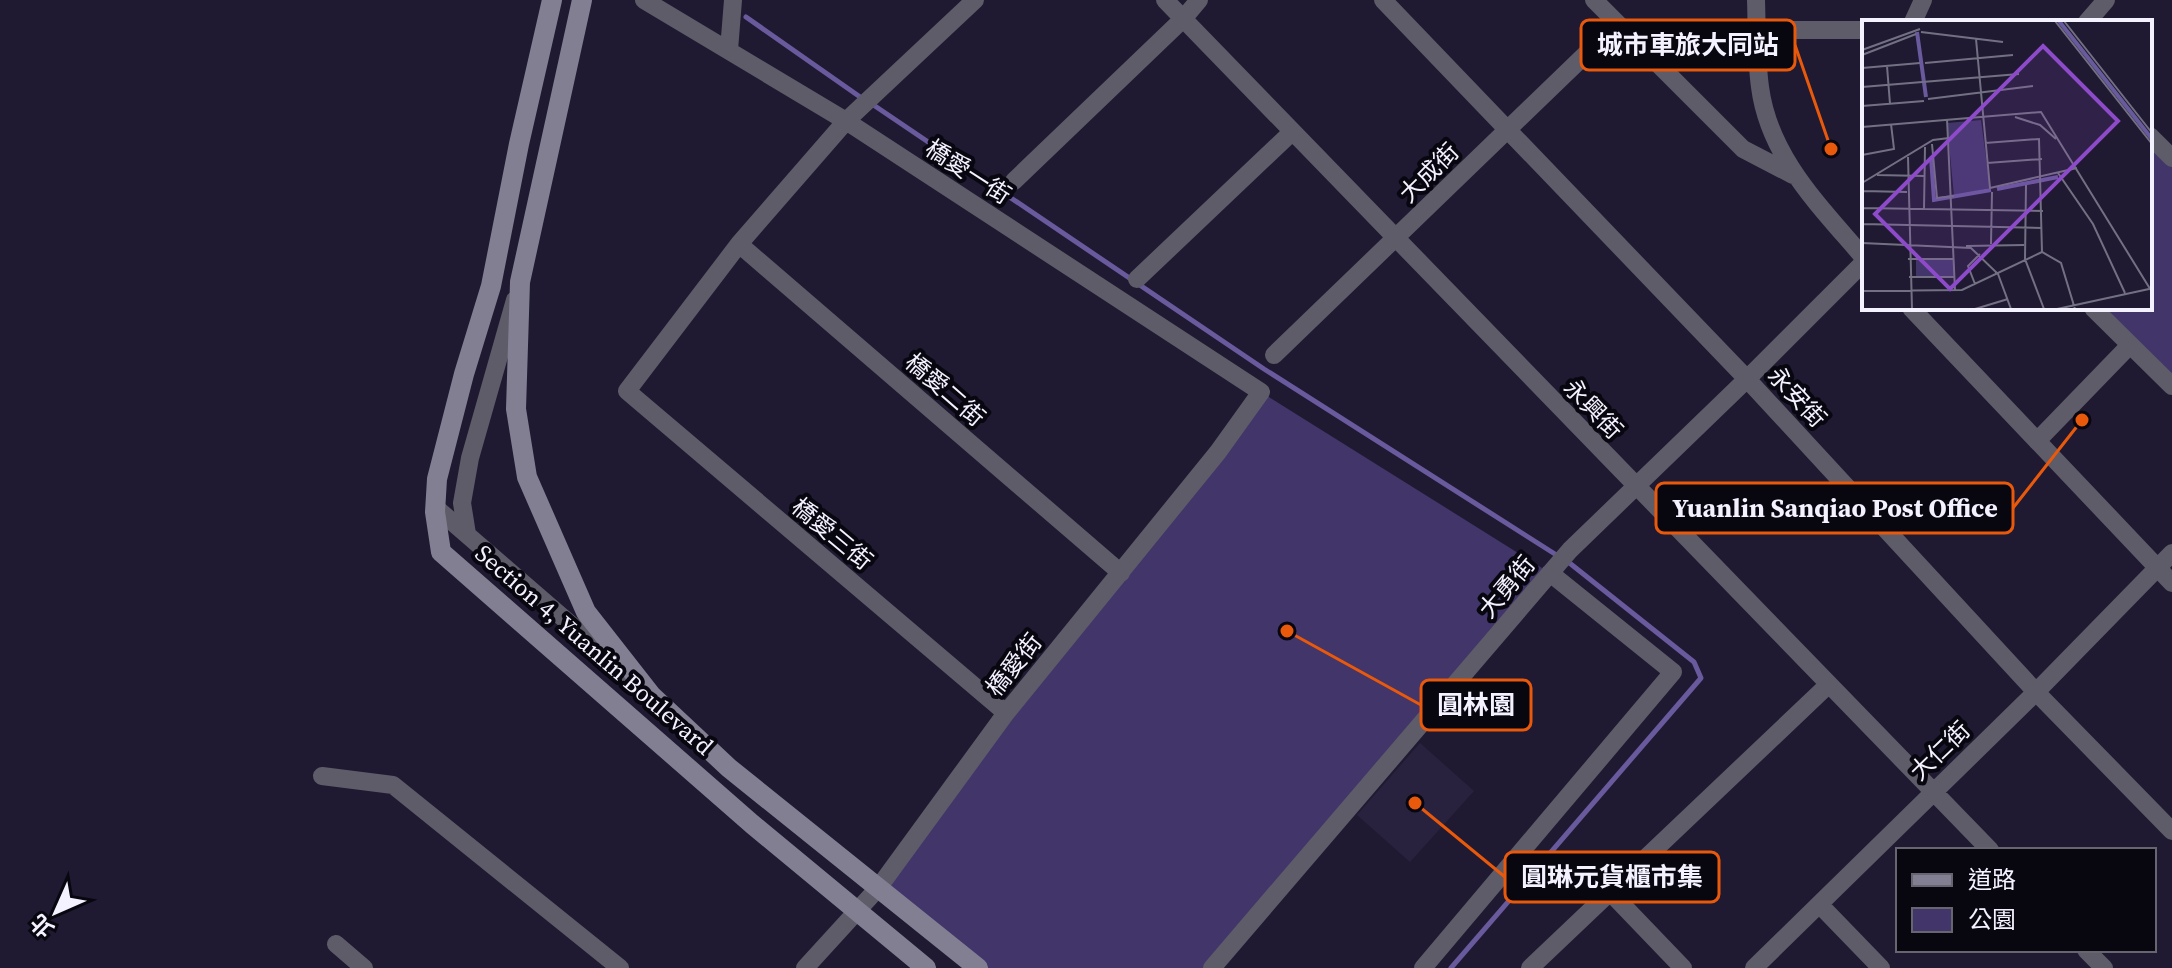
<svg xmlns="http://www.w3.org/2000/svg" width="2172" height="968" viewBox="0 0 2172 968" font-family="'Source Serif 4','Noto Sans TC',serif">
	<rect width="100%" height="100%" fill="#1f1a31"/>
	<!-- built -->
	<path fill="#29223f" d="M1420,743L1474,791L1410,862L1357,815Z"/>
	<!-- green -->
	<path fill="#42356a" d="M2150,143L2172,164V379L2100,308H2150Z
		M1261,392L1550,573L1212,968H979L879,887Z"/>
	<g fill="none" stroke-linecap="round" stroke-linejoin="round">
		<!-- stream -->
		<path stroke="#69599d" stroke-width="5" d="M746,17L863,99
			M872,104L1264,369L1558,556
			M1451,968L1701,678L1694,662L1567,561"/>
		<!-- minor -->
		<path stroke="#5e5c68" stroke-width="18" d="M644,0L846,121L1261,392L1218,452L1006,713L879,887L805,968
			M975,0L846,121L739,244L627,391L1006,713
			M1165,0L1990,850
			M1383,0L1747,379L2036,692L2172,831
			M1594,0L1743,149L1793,175
			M1756,0C1757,28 1756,58 1760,87C1769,157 1820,206 1864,258
			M1913,22L1923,0
			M2087,22L2106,0
			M1757,30H1864
			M729,50L733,0
			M2150,136L2172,158
			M1014,181L1183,19L1199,0
			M739,244L1121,573
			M1137,279L1292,132
			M1911,308L2172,583
			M2093,308L2172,386
			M1274,355L1617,24
			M2037,441L2130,345
			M435,507L628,674
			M467,534L462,503L470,458L515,300
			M322,776L393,785L620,968
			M1611,893L1683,968
			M1820,905L1881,968
			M336,944L364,968
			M2086,950L2104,968
			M1212,968L1570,550L1747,379L1864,262
			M1423,968L1673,672L1550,573
			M1530,968L1828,685
			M1754,968L2036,692L2172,553"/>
		<!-- secondary -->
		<path stroke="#827f93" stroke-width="20" d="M552,0L519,144L491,286L464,374L437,479L435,512L441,552L752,824L926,968
			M582,0L520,282L516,409L527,477L586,612L651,695L729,768L978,968"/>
	</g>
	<g text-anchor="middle" stroke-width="8" stroke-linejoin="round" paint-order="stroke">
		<!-- street labels -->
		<g font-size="24" fill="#f4f2ff" stroke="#080710">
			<text transform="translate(968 172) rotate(33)" y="8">橋愛一街</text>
			<text transform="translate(1429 173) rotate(-45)" y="8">大成街</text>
			<text transform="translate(945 390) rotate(41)" y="8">橋愛二街</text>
			<text transform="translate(1797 397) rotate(47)" y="8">永安街</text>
			<text transform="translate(1593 409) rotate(46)" y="8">永興街</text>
			<text transform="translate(832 534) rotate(40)" y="8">橋愛三街</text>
			<text transform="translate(1507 587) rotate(-50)" y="8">大勇街</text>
			<text transform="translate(594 650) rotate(41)" y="8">Section 4, Yuanlin Boulevard</text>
			<text transform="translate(1014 665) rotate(-51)" y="8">橋愛街</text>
			<text transform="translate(1940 751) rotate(-44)" y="8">大仁街</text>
		</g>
	</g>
	<!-- overview -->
	<g transform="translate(1862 20)">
		<rect width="290" height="290" fill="#1f1a31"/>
		<path d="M119,100L128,168L92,176L85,103ZM92,239L93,256L54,257V240Z" fill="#42356a"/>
		<path fill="none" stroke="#69599d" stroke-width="4" d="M197,1L290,119M55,12L64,77M69,137L72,180L129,170M135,169L196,157"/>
		<path fill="none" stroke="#747083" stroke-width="2" d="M193,1L290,124M202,1L290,113M59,12L141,22M114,19L128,168L215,148M0,30L58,9M0,35L54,14M63,43L151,35M25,46L28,84M0,48L58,43M0,67L157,54M66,79L171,66M0,86L62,81M153,97L178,105L194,119M85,99L93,270M0,107L179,92L290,272M123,123L177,119L180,232M70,124L75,178L92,176M0,135L32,129L29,104M46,137L50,289M125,143L180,139M196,153L231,204L263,273M15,155L62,156M0,163L71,120L87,118M164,165L163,239L182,289M1,171L45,172M0,188L181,191M62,189L63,127M0,204L180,208M0,214L1,163M0,223L109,228L136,254L149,289M129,224L130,172M104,226L162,225M46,239H92M47,257H93M113,264L106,246L118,234M0,271L100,270L180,232L199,243L213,289M113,289L146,279M195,289L287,269"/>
		<path fill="#8d4ac9" fill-opacity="0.15" stroke="#8d4ac9" stroke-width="4" d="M181,26L256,101L88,269L13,194Z"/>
		<rect width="290" height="290" fill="none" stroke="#f4f2ff" stroke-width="4"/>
	</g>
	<!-- callouts -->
	<path fill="none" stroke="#e8590c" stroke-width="3" d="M1831 149L1795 45M2082 420L2013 508M1287 631L1421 705M1415 803L1505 877"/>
	<g fill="#e8590c" stroke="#080710" stroke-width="3">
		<circle cx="1831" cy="149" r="8"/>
		<circle cx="2082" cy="420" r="8"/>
		<circle cx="1287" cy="631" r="8"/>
		<circle cx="1415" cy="803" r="8"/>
	</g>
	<g fill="#080710" stroke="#e8590c" stroke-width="3">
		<rect x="1581" y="20" width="214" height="50" rx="8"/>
		<rect x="1656" y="483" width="357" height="50" rx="8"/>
		<rect x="1421" y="680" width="110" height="50" rx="8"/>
		<rect x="1505" y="852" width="214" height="50" rx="8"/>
	</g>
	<g font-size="26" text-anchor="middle" font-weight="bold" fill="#f4f2ff">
		<text x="1688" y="54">城市車旅大同站</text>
		<text x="1835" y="517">Yuanlin Sanqiao Post Office</text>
		<text x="1476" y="714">圓林園</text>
		<text x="1612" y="886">圓琳元貨櫃市集</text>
	</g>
	<!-- legend -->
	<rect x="1896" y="848" width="260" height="104" fill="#080710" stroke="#666570" stroke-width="2"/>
	<rect x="1912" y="874" width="40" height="12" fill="#827f93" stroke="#666570" stroke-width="2"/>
	<text x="1968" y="888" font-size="24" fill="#f4f2ff">道路</text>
	<rect x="1912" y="908" width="40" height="24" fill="#42356a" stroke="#666570" stroke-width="2"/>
	<text x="1968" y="928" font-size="24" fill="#f4f2ff">公園</text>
	<!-- north arrow -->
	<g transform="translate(56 912) rotate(225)" stroke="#080710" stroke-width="6" paint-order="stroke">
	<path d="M0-6L14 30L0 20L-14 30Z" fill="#f4f2ff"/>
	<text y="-12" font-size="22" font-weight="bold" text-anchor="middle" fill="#f4f2ff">北</text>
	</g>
</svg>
